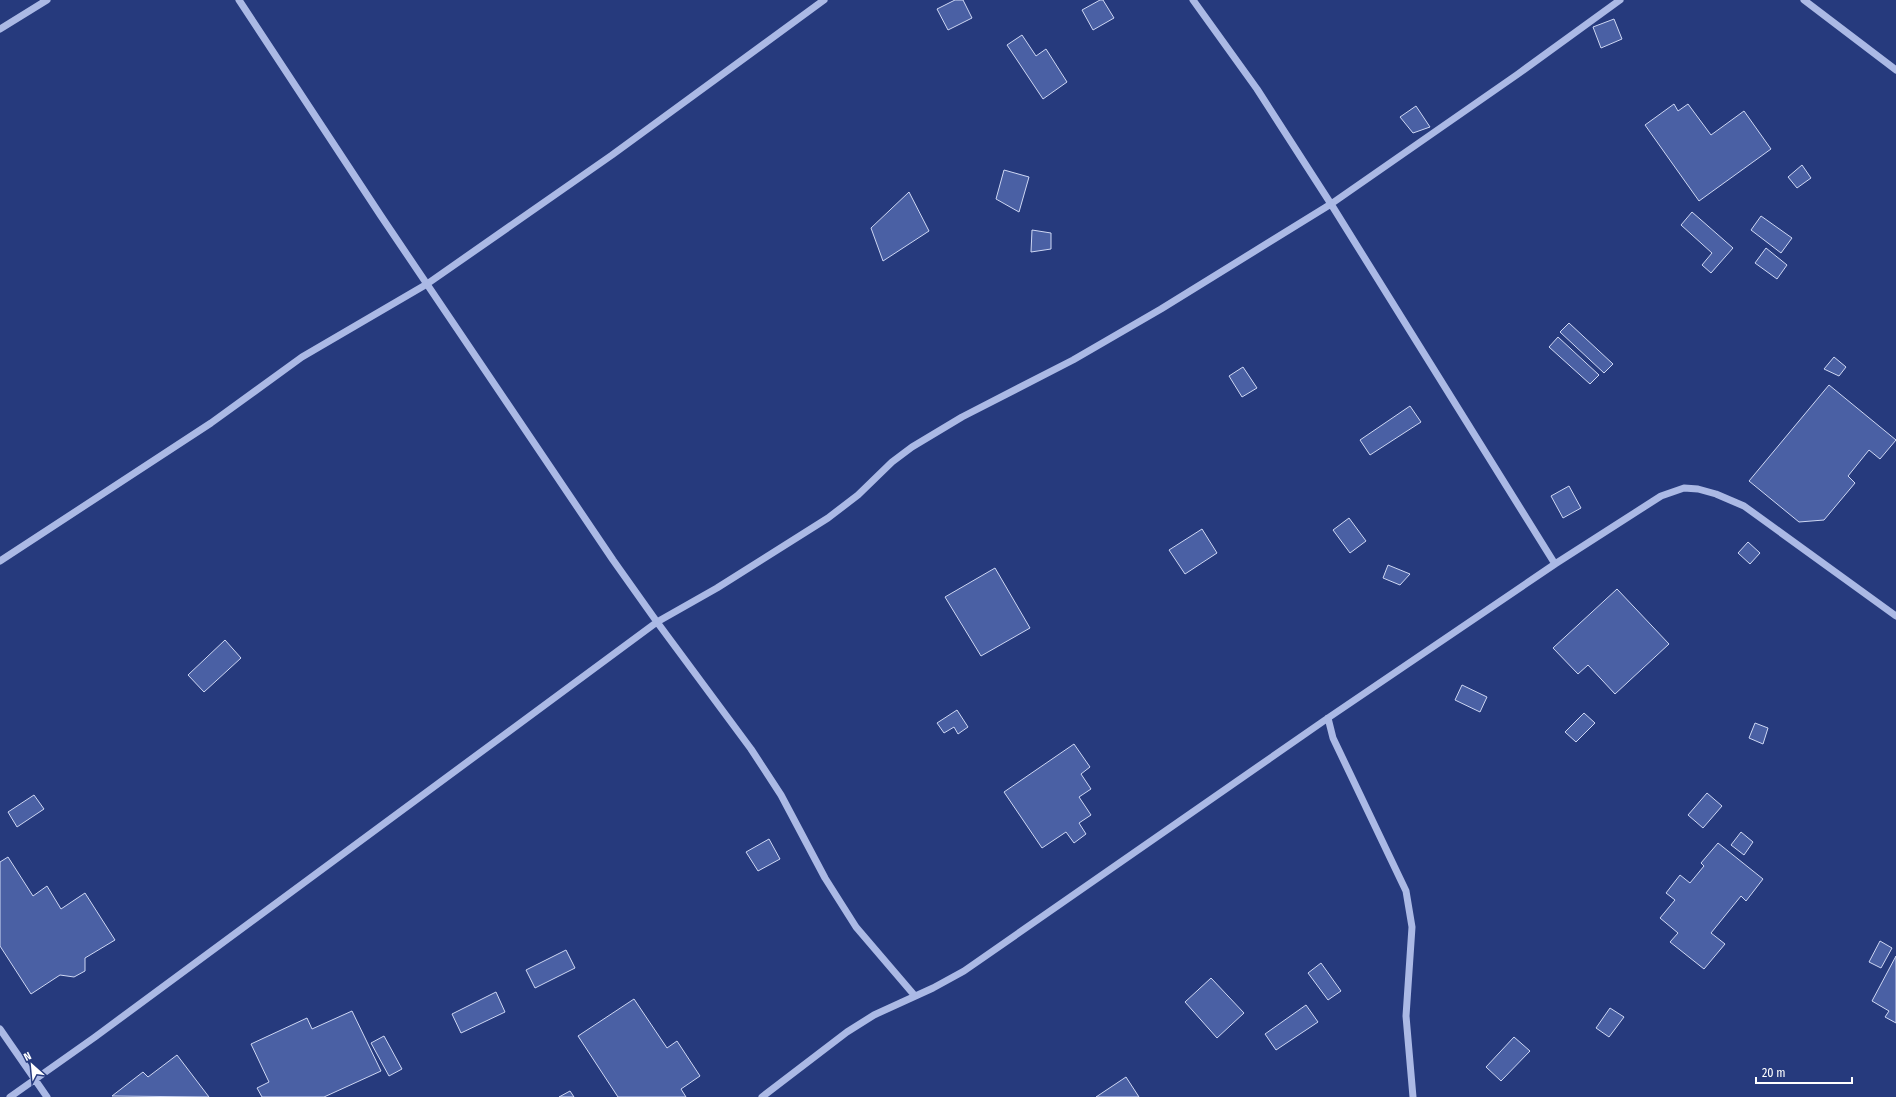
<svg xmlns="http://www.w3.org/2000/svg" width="1896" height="1097" viewBox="0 0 1896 1097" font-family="'Fira Sans Condensed',sans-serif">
	<rect width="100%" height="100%" fill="#263a7d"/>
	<!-- building -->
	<path fill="#4a60a4" stroke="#ced7f4" d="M955,0H963L972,18L948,30L937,9Z
		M1100,0H1103L1114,18L1093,30L1082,10Z
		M1614,19L1622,39L1601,48L1593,27Z
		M1022,35L1036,56L1046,49L1067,82L1043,99L1007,45Z
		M1674,104L1678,111L1688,104L1711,135L1744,111L1771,149L1699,201L1645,125Z
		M1416,106L1430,127L1413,133L1400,117Z
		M1802,165L1811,178L1797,188L1788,177Z
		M1004,170L1029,177L1019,212L996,199Z
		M909,192L929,231L883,261L871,228Z
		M1692,212L1733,248L1711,273L1702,265L1712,253L1681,225Z
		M1761,216L1792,238L1781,253L1751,230Z
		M1032,230L1051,233V249L1031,252Z
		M1766,248L1787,265L1777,279L1755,263Z
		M1569,323L1613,364L1604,373L1560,332Z
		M1558,337L1599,375L1590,384L1549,347Z
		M1834,357L1846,367L1839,376L1824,369Z
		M1243,367L1257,388L1242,397L1229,376Z
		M1829,385L1896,440L1880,459L1869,450L1848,476L1855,483L1824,520L1799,522L1749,481Z
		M1410,406L1421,422L1370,455L1360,440Z
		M1569,486L1581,508L1563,518L1551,496Z
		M1349,518L1366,541L1350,553L1333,530Z
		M1202,529L1217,553L1185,574L1169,550Z
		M1748,542L1760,553L1750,564L1738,553Z
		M1388,565L1410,574L1400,585L1383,578Z
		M995,568L1030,628L981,656L945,597Z
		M1617,589L1669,644L1615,694L1588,665L1578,674L1553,648Z
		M225,640L241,658L204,692L188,675Z
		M1462,685L1487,697L1480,712L1455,700Z
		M957,710L968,727L958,734L954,727L944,733L937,723Z
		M1584,713L1595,723L1576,742L1565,732Z
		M1755,723L1768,728L1763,744L1749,738Z
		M1074,744L1090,767L1081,774L1091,789L1079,797L1091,815L1079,823L1086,834L1074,843L1066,832L1042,848L1004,792Z
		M1707,793L1722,806L1703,828L1688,815Z
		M34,795L44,809L17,827L8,812Z
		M1741,832L1753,842L1744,855L1731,845Z
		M769,839L780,859L758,871L746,852Z
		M1718,843L1763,879L1746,901L1741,896L1711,933L1725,944L1704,969L1670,942L1678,933L1660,918L1675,900L1666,893L1680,875L1690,883L1704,866L1701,863Z
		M8,857L33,896L47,886L61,909L85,893L115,940L85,958V971L74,977L60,975L31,994L0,946V862Z
		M1880,941L1892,948L1881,968L1869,962Z
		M566,950L575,968L535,988L526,970Z
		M1896,956V1023L1885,1017L1889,1011L1872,1001Z
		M1321,963L1341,991L1328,1000L1308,973Z
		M1211,978L1244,1013L1217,1038L1185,1002Z
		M496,992L505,1012L461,1033L452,1014Z
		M634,999L667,1048L677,1041L700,1076L681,1089L686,1097H618L578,1036Z
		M1306,1005L1318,1022L1276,1050L1265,1034Z
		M1610,1008L1624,1017L1609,1037L1596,1028Z
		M352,1011L381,1071L324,1097H262L257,1088L269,1082L251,1044L307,1018L312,1029Z
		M384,1036L402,1069L389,1076L371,1043Z
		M1514,1037L1530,1051L1501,1081L1486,1067Z
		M177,1055L209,1097L112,1096L143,1072L148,1077Z
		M1126,1077L1139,1097H1096Z
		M570,1091L574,1097H559Z"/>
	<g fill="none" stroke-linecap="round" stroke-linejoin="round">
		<!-- minor -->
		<path stroke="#abb9e5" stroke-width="7" d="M239,0L381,216L613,560L657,622L751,749L781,795L825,878L856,927L915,996
			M1193,0L1257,89L1331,204L1555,564
			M1804,0L1896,70
			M0,29L47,0
			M0,561L211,423L302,357L427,284L612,155L824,0
			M1328,718L1333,738L1406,891L1412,927L1406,1016L1413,1097
			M0,1029L47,1097
			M10,1097L95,1037L657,622L717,588L828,518L858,495L892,462L912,447L962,417L1073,360L1161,309L1331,204L1518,74L1620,0
			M762,1097L847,1032L874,1015L933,988L964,971L1328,718L1555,564L1661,496L1684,488L1698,489L1716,494L1744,506L1896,616"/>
	</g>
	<!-- north arrow -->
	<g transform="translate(32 1065) rotate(333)" stroke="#263a7d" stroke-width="3" paint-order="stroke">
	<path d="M0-3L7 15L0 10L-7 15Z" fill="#ffffff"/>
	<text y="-6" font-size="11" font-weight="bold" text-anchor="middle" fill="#ffffff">N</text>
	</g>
	<!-- scale -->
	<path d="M1756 1077v6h96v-6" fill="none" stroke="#ffffff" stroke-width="2"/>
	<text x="1762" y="1077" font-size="12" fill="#ffffff" stroke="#263a7d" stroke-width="3" paint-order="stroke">20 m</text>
</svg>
